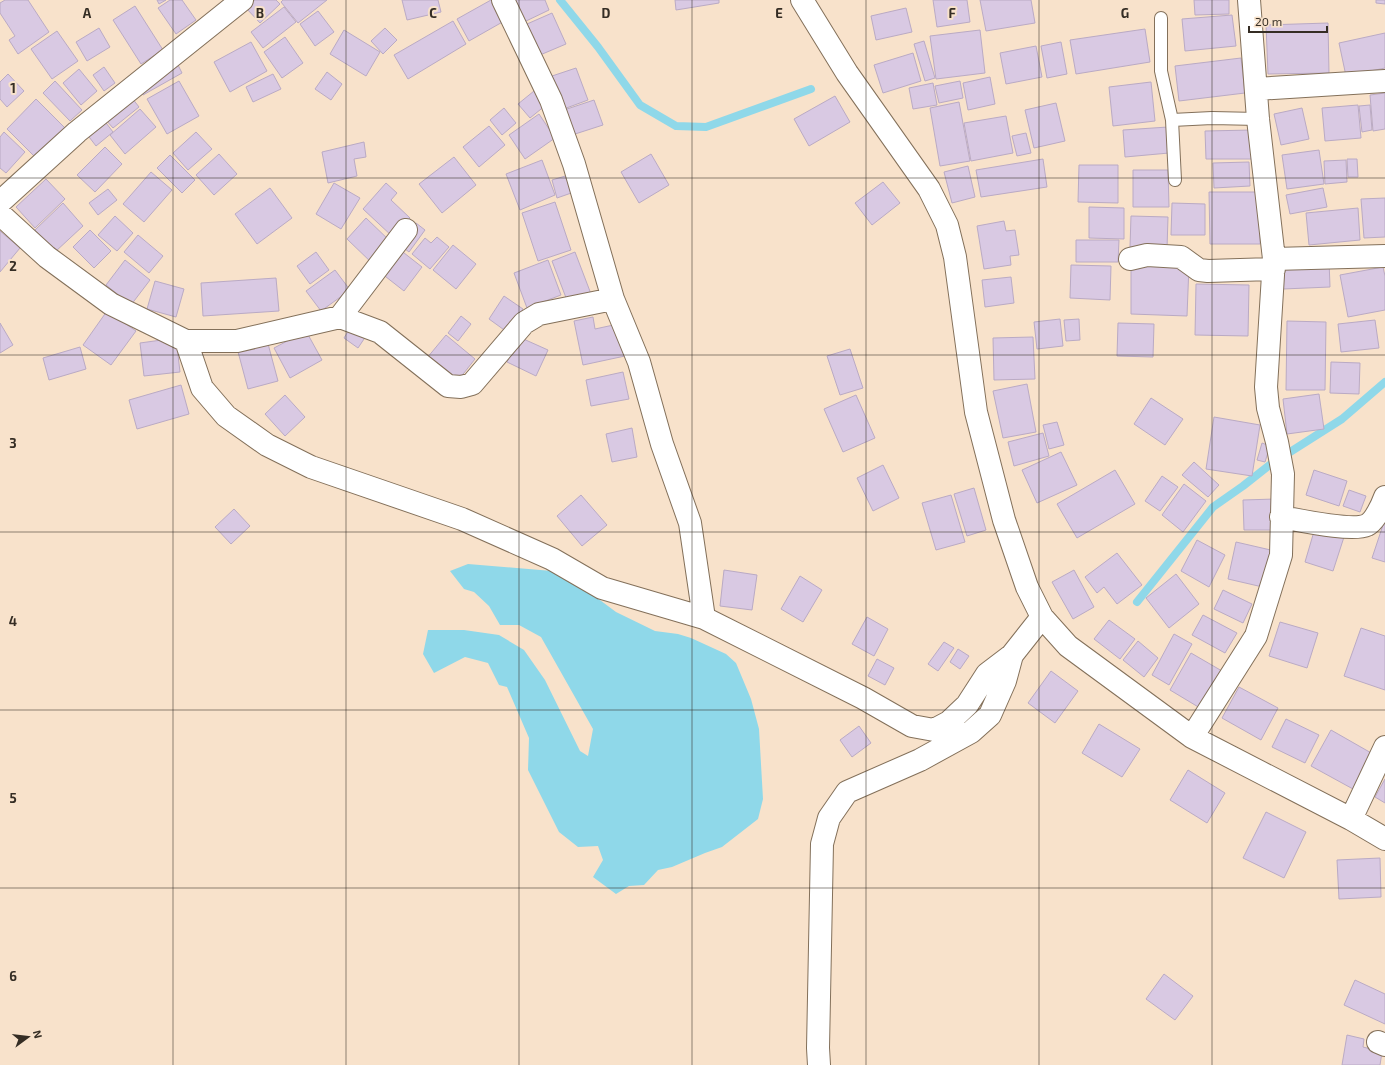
<svg xmlns="http://www.w3.org/2000/svg" width="1385" height="1065" viewBox="0 0 1385 1065" font-family="'Exo 2',sans-serif">
	<rect width="100%" height="100%" fill="#f8e2cb"/>
	<!-- water -->
	<path fill="#8fd8e9" d="M468,564L552,571L573,580L616,612L655,631L678,634L691,638L726,654L736,663L751,699L759,729L763,799L758,819L722,847L705,853L672,867L658,870L644,885L629,886L616,894L593,877L603,860L598,846L578,847L559,832L528,770L529,738L507,687L499,685L488,663L465,657L434,673L423,654L428,630H464L499,635L524,650L545,680L580,751L588,756L593,729L541,637L519,625H500L489,606L474,592L464,589L450,571Z"/>
	<g fill="none" stroke-linecap="round" stroke-linejoin="round">
		<!-- stream -->
		<path stroke="#8fd8e9" stroke-width="8" d="M560,0L598,47L640,105L676,126L706,127L811,89
			M1137,602L1213,507L1243,486L1271,464L1342,419L1385,382"/>
	</g>
	<!-- building -->
	<path fill="#d9c9e3" stroke="#baaac4" d="M5,0H28L49,32L18,54L9,40L15,36L0,13V3Z
		M157,0H166L159,4Z
		M170,0H182L196,20L176,34L158,8Z
		M255,0H276L280,4L260,23L246,8Z
		M283,0H327L298,23L281,2Z
		M402,0H438L441,12L407,20Z
		M491,0H495L506,20L469,41L457,19Z
		M514,0H545L549,10L524,22Z
		M675,0H719V3L676,10Z
		M933,0H967L970,22L937,27Z
		M980,0H1031L1035,23L986,31Z
		M1194,0H1229V14L1195,15Z
		M1376,0H1385V4L1376,3Z
		M135,6L163,50L141,64L113,20Z
		M284,7L296,22L263,48L251,32Z
		M906,8L912,32L876,40L871,16Z
		M318,11L334,32L315,46L300,24Z
		M552,13L566,44L540,55L527,24Z
		M1232,15L1236,46L1185,51L1182,19Z
		M453,21L466,44L408,79L394,55Z
		M1328,23L1329,73L1268,74L1266,25Z
		M99,28L110,47L87,61L76,42Z
		M385,28L397,40L383,54L371,41Z
		M1145,29L1150,62L1076,74L1070,40Z
		M344,30L380,52L366,76L330,54Z
		M980,30L985,73L936,79L930,36Z
		M57,31L78,61L52,79L31,49Z
		M1385,33V68L1346,76L1339,43Z
		M285,37L303,63L282,78L264,52Z
		M924,41L935,78L925,81L914,44Z
		M251,42L267,71L230,92L214,62Z
		M1061,42L1067,74L1047,78L1041,46Z
		M1036,46L1042,77L1006,84L1000,53Z
		M913,53L921,81L883,93L874,65Z
		M1241,58L1245,93L1179,101L1175,66Z
		M177,63L182,73L143,95L137,86Z
		M104,67L115,83L104,91L93,75Z
		M576,68L588,100L561,110L549,77Z
		M79,69L97,91L81,105L63,83Z
		M327,72L342,84L331,100L315,89Z
		M8,74L24,91L7,107L0,99V82Z
		M273,74L281,89L253,102L246,87Z
		M990,77L995,104L968,110L963,83Z
		M55,81L82,110L70,121L43,93Z
		M179,81L199,116L167,134L147,99Z
		M960,81L963,98L939,103L935,86Z
		M1151,82L1155,121L1113,126L1109,87Z
		M933,83L937,105L913,109L909,88Z
		M534,91L546,105L530,118L518,104Z
		M1385,93V129L1373,131L1370,95Z
		M835,96L850,122L809,146L794,119Z
		M132,98L139,107L113,128L106,120Z
		M36,99L65,128L35,157L7,129Z
		M594,100L603,125L572,135L564,110Z
		M959,102L970,161L940,166L930,108Z
		M1056,103L1065,141L1034,148L1025,110Z
		M1358,105L1361,138L1325,141L1322,108Z
		M1370,105L1372,130L1362,132L1359,106Z
		M504,108L516,123L502,135L490,120Z
		M1302,108L1309,139L1281,145L1274,114Z
		M140,109L156,127L125,154L110,135Z
		M539,114L555,138L525,159L509,135Z
		M1006,116L1013,153L971,161L964,123Z
		M103,119L113,132L96,146L86,133Z
		M489,126L505,145L479,167L463,147Z
		M1168,127L1169,153L1125,157L1123,130Z
		M1252,130L1253,159H1206L1205,131Z
		M4,132L25,152L6,173L0,168V137Z
		M196,132L212,149L188,170L173,153Z
		M1026,133L1031,153L1017,156L1012,136Z
		M364,142L366,157L354,159L357,176L328,183L322,152Z
		M105,147L122,164L95,192L77,175Z
		M1319,150L1324,184L1287,189L1282,155Z
		M219,154L237,174L214,195L196,175Z
		M651,154L669,185L639,203L621,172Z
		M170,155L195,180L182,193L157,168Z
		M454,157L476,185L442,213L419,184Z
		M1043,159L1047,187L981,197L976,170Z
		M1347,159H1357L1358,177H1348Z
		M542,160L555,195L520,210L506,174Z
		M1346,160L1347,182L1325,184L1324,161Z
		M1249,162L1250,186L1214,188L1213,163Z
		M1079,165H1118V203L1078,202Z
		M968,166L975,197L952,203L944,172Z
		M1133,170H1168L1169,207H1133Z
		M151,172L172,190L144,222L123,204Z
		M572,174L577,191L557,198L552,180Z
		M46,179L65,199L35,228L16,207Z
		M883,182L900,203L872,225L855,203Z
		M334,183L360,198L341,229L316,214Z
		M386,183L397,193L391,200L410,218L393,237L363,209Z
		M270,188L292,218L257,244L235,214Z
		M1323,188L1327,207L1290,214L1286,195Z
		M108,189L117,200L98,215L89,203Z
		M1209,192H1260V244H1210Z
		M1385,198V237L1364,238L1361,199Z
		M555,202L571,250L538,261L522,213Z
		M63,203L83,226L55,252L35,230Z
		M1172,203L1205,204V235H1171Z
		M1089,207L1124,208V239L1089,238Z
		M1358,208L1360,240L1309,245L1306,213Z
		M115,216L133,233L117,251L98,235Z
		M1131,216L1168,217L1167,249L1130,247Z
		M366,218L392,243L373,264L347,239Z
		M1004,221L1006,231L1015,230L1019,255L1010,256L1011,265L984,269L977,226Z
		M416,223L425,230L409,252L400,245Z
		M90,230L111,251L94,268L73,247Z
		M0,231L20,248L0,272Z
		M138,235L163,256L149,273L124,252Z
		M437,237L449,247L430,269L412,254L425,238L431,243Z
		M1076,240H1119L1118,262H1076Z
		M453,245L476,264L456,289L433,270Z
		M399,249L422,267L404,291L381,273Z
		M316,252L329,270L310,284L297,266Z
		M575,252L591,294L568,303L552,261Z
		M125,260L150,280L131,305L106,285Z
		M548,260L561,295L527,308L514,273Z
		M1329,260L1330,287L1283,289L1282,261Z
		M1131,264L1189,265L1187,316L1131,314Z
		M1071,265L1111,266L1110,300L1070,298Z
		M1383,267L1385,276V310L1348,317L1340,275Z
		M335,270L350,290L321,311L306,291Z
		M1011,277L1014,303L985,307L982,280Z
		M276,278L279,311L203,316L201,283Z
		M155,281L184,289L176,317L147,309Z
		M1196,284L1249,285L1248,336L1195,335Z
		M504,296L523,309L507,332L489,319Z
		M107,311L136,331L111,365L83,345Z
		M461,316L471,324L458,341L448,333Z
		M593,317L595,329L618,324L625,356L583,365L574,321Z
		M1060,319L1063,346L1037,349L1034,322Z
		M1079,319L1080,340L1066,341L1064,320Z
		M1375,320L1379,348L1341,352L1338,324Z
		M1287,321L1326,322L1325,390H1286Z
		M0,323L13,345L0,353Z
		M353,323L368,333L358,348L344,338Z
		M1118,323L1154,324L1153,357L1117,356Z
		M306,331L322,360L290,378L274,348Z
		M446,335L475,359L456,383L427,358Z
		M519,337L548,350L536,376L507,362Z
		M1033,337L1035,379L994,380L993,338Z
		M176,338L180,372L144,376L140,343Z
		M267,340L278,381L248,389L237,348Z
		M80,347L86,369L49,380L43,358Z
		M850,349L863,388L840,395L827,356Z
		M1331,362L1360,363L1359,394L1330,393Z
		M623,372L629,399L591,406L586,380Z
		M1027,384L1036,432L1003,438L993,391Z
		M181,385L189,414L137,429L129,400Z
		M1319,394L1324,429L1287,434L1283,399Z
		M285,395L305,417L285,436L265,414Z
		M856,395L875,438L843,452L824,409Z
		M1151,398L1183,419L1165,445L1134,424Z
		M1214,417L1260,425L1252,476L1206,469Z
		M1057,422L1064,445L1049,449L1043,425Z
		M632,428L637,457L612,462L606,434Z
		M1043,433L1049,456L1014,466L1008,442Z
		M1262,443L1270,446L1265,462L1257,460Z
		M1061,452L1077,485L1037,503L1022,470Z
		M1194,462L1219,485L1208,497L1182,475Z
		M883,465L899,498L873,511L857,478Z
		M1115,470L1135,504L1077,538L1057,504Z
		M1314,470L1347,481L1339,506L1306,495Z
		M1162,476L1178,487L1160,511L1145,501Z
		M1184,484L1206,501L1183,532L1162,515Z
		M974,488L986,530L967,536L954,494Z
		M1349,490L1366,496L1360,512L1343,506Z
		M581,495L607,525L582,546L557,516Z
		M951,495L965,542L936,550L922,503Z
		M1275,499V530H1244L1243,500Z
		M234,509L250,526L231,544L215,527Z
		M1384,522L1385,523V562L1372,558Z
		M1315,528L1344,537L1333,571L1305,562Z
		M1197,540L1225,555L1209,587L1181,571Z
		M1236,542L1275,551L1267,588L1228,579Z
		M1117,553L1142,585L1117,604L1104,587L1097,593L1085,577Z
		M724,570L757,575L752,610L720,606Z
		M1074,570L1094,607L1073,619L1052,582Z
		M1176,574L1199,604L1169,628L1146,598Z
		M800,576L822,590L803,622L781,609Z
		M1223,590L1252,604L1243,623L1214,609Z
		M1203,615L1237,633L1225,653L1192,635Z
		M867,617L888,629L874,656L852,644Z
		M1109,620L1135,639L1120,659L1094,639Z
		M1280,622L1318,633L1307,668L1269,656Z
		M1361,628L1385,636V690L1344,676Z
		M1174,634L1192,644L1169,685L1152,675Z
		M1138,641L1158,658L1144,677L1123,660Z
		M944,642L954,648L938,671L928,664Z
		M958,649L969,656L960,669L950,662Z
		M1191,653L1222,671L1200,708L1170,690Z
		M877,659L894,668L885,685L868,676Z
		M1051,671L1078,691L1055,723L1028,703Z
		M1239,687L1278,708L1261,740L1222,718Z
		M1286,719L1319,735L1305,763L1272,747Z
		M1099,724L1140,749L1122,777L1082,753Z
		M859,726L871,743L852,757L840,740Z
		M1331,730L1373,754L1353,789L1311,766Z
		M1188,770L1225,793L1207,823L1170,800Z
		M1385,779V803L1375,797Z
		M1266,812L1306,832L1284,878L1243,858Z
		M1380,858L1381,897L1339,899L1337,860Z
		M1164,974L1193,996L1175,1020L1146,999Z
		M1355,980L1385,994V1024L1344,1005Z
		M1347,1035L1364,1039L1363,1047L1382,1052L1380,1065H1342Z"/>
	<g fill="none" stroke-linecap="round" stroke-linejoin="round">
		<!-- lane casing -->
		<g stroke="#83705a" stroke-width="14">
			<path id="lane" d="M1161,18V71L1172,120L1175,180
				M1172,120L1212,118L1258,119"/>
		</g>
		<!-- street casing -->
		<g stroke="#83705a" stroke-width="24">
			<path id="street" d="M503,0L551,100L574,164L613,299L639,362L662,444L690,523L704,618L863,698L912,726L934,730L949,722L967,705L987,674L1012,655L1042,617
				M802,0L847,73L929,189L947,225L955,257L976,412L1004,520L1027,587L1042,617L1068,646L1192,737L1351,819L1385,839
				M1256,89L1385,81
				M0,202L77,132L242,0
				M0,214L47,257L111,304L186,341H237L340,317L380,332L448,386L461,387L472,384L524,323L539,314L613,299
				M1130,259L1147,255L1181,257L1199,270L1208,271L1274,269
				M1274,259L1385,256
				M340,317L406,230
				M186,341L202,388L226,416L267,445L311,467L462,519L552,559L602,588L704,618
				M1281,517C1299,520 1352,532 1367,525C1375,521 1382,505 1385,497
				M1192,737L1256,636L1281,555L1283,474L1277,442L1268,408L1266,387L1274,259L1258,119L1249,0
				M1351,819L1385,747
				M1378,1042L1385,1045
				M819,1065L818,1048L822,844L829,818L847,792L920,760L971,732L990,715L1005,681L1012,655"/>
		</g>
		<!-- lane -->
		<use href="#lane" stroke="#fff" stroke-width="12"/>
		<!-- street -->
		<use href="#street" stroke="#fff" stroke-width="22"/>
	</g>
	<!-- grid -->
	<path fill="none" stroke="#352d24" stroke-width="1" stroke-opacity="0.55" d="M173,0V1065M346,0V1065M519,0V1065M692,0V1065M866,0V1065M1039,0V1065M1212,0V1065M0,178H1385M0,355H1385M0,532H1385M0,710H1385M0,888H1385"/>
	<g font-size="13" text-anchor="middle" font-weight="bold" fill="#352d24" stroke="#f8e2cb" stroke-width="4" stroke-linejoin="round" paint-order="stroke">
		<text x="87" y="18">A</text>
		<text x="260" y="18">B</text>
		<text x="433" y="18">C</text>
		<text x="606" y="18">D</text>
		<text x="779" y="18">E</text>
		<text x="952" y="18">F</text>
		<text x="1125" y="18">G</text>
		<text x="13" y="93">1</text>
		<text x="13" y="271">2</text>
		<text x="13" y="448">3</text>
		<text x="13" y="626">4</text>
		<text x="13" y="803">5</text>
		<text x="13" y="981">6</text>
	</g>
	<!-- north arrow -->
	<g transform="translate(28 1037) rotate(75)" stroke="#f8e2cb" stroke-width="3" paint-order="stroke">
	<path d="M0-3L7 15L0 10L-7 15Z" fill="#352d24"/>
	<text y="-6" font-size="11" font-weight="bold" text-anchor="middle" fill="#352d24">N</text>
	</g>
	<!-- scale -->
	<path d="M1249 26v6h78v-6" fill="none" stroke="#352d24" stroke-width="2"/>
	<text x="1255" y="26" font-size="12" fill="#352d24" stroke="#f8e2cb" stroke-width="3" paint-order="stroke">20 m</text>
</svg>
